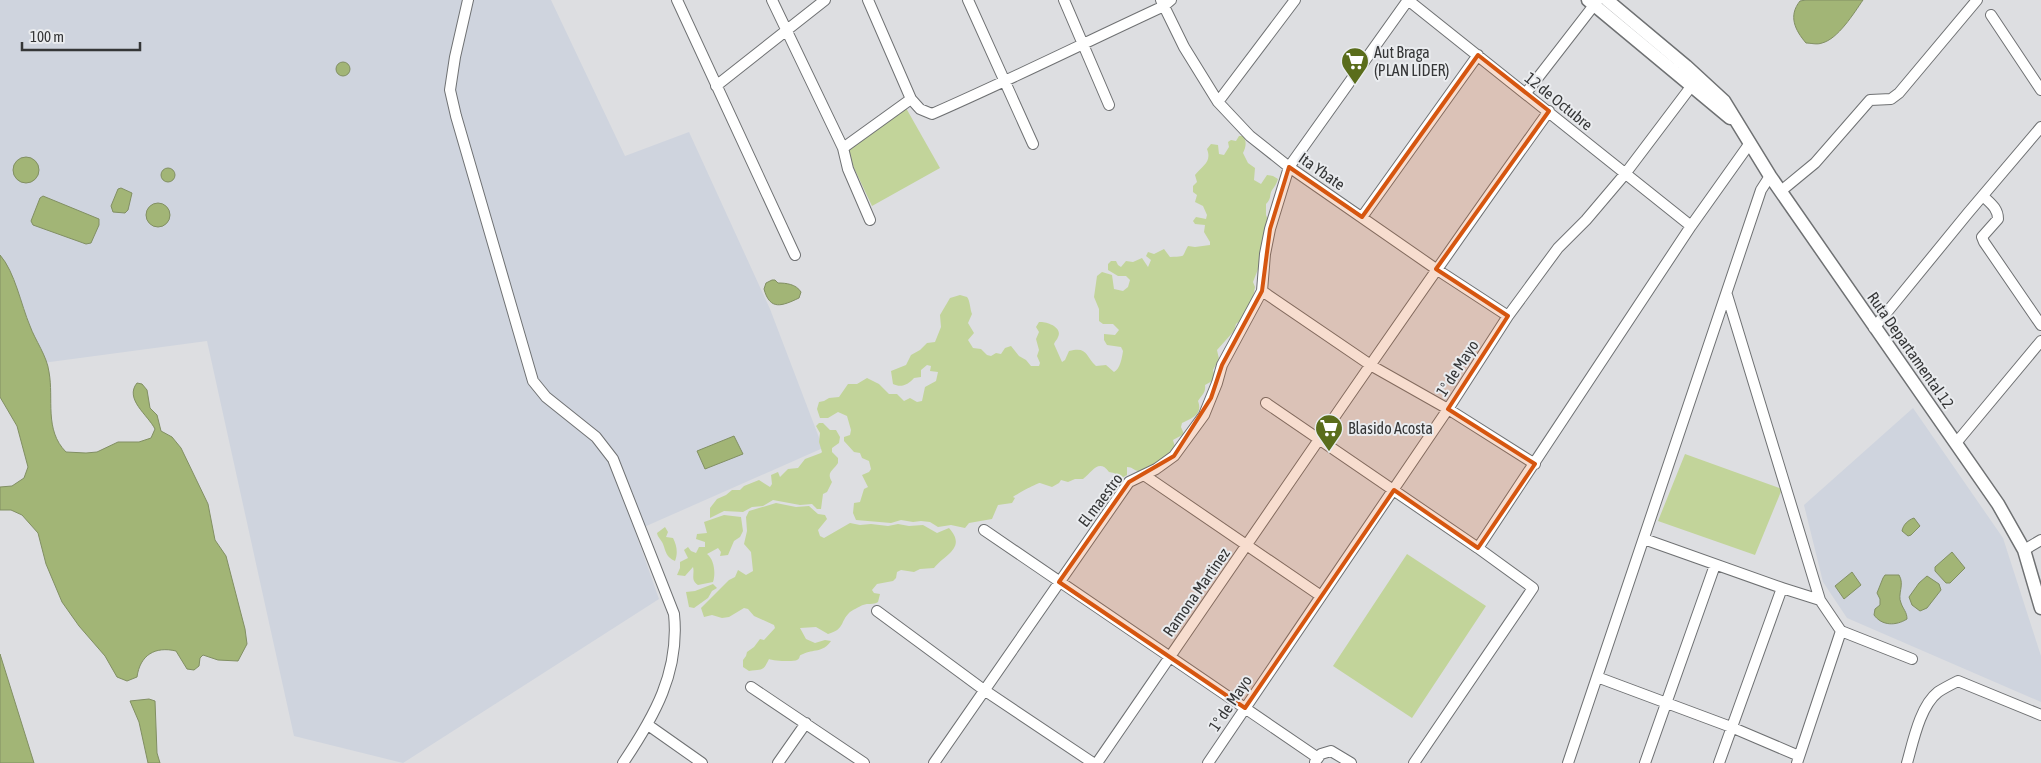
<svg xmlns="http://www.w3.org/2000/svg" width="2041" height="763" viewBox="0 0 2041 763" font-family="'Asap Condensed',sans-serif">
	<rect width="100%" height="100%" fill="#dddee1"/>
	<!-- built -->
	<path fill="#cfd4de" d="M0,0H551L625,156L689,132L770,309L823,448L635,531L659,599L403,763L294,736L207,341L20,366L0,292Z
		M1913,408L2003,538L2041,656V702L1847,618L1823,582L1804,505Z"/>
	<!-- green -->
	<path fill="#c2d49a" d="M906,108L940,168L872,206L845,149Z
		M1239,136H1243C1247,141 1246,147 1243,153L1248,163L1255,168L1254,180L1261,184L1267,175L1273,176L1278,179C1276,185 1275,186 1272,190C1269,195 1272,198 1266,204V215L1268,220L1263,238V253L1259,257L1260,264L1253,282L1255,287L1253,298L1242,319L1236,324L1234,331L1217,350L1219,359L1213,370L1215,377L1214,380L1205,385C1206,393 1202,395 1198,401C1203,415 1192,418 1182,423L1181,427L1184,434L1173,440L1175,447C1168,456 1151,473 1138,471C1133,470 1133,467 1127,467V475L1122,478L1114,473L1109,472C1099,458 1092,472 1083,479H1075L1068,482L1061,480L1059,483L1052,487C1048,486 1044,484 1040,483C1037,483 1017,494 1013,497L1015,498L1012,503L998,505L992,519L969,523L965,528L951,525L938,527L930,522L921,521L913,522L901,520L891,523L856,520L853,513L854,503L860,502L864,489L868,487L862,475L869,472L871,469L869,461L862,458L860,453L854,452L844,441V437L850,435L851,430L847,416L838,412L828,418H820L817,409L819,402L824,401L829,398L839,397L848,384H857L867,378L879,384L889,394H897L904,401L910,398L917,402L922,401L925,387L936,381L938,372L930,371L931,366L927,365L921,370V377L914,378C908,385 901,388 893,384L891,371L906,365L911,355L920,350L927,343L935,342L941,327L940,315L950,298L960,295L967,297C970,300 970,309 972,314L968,323L974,333L968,340L973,348L981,349L987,355L991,356L996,353L1001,354L1005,348L1011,346L1019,356L1026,360L1031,366H1039L1040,363L1037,356L1039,350L1036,339L1039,332L1036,327L1039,322C1046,321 1063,327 1058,337C1057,340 1055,341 1054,344L1062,362L1065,360L1069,351C1088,346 1085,356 1096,366L1106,365L1114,372C1120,369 1122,358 1123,351L1121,347L1107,345L1104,340V334L1115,335L1119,330L1113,324H1103L1099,321V309L1094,297L1097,276L1102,272L1112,275L1114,289L1123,291L1128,287L1130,280L1126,276H1118L1108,270V264L1111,261H1116L1118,265L1121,267L1126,261L1133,262L1142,258L1148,267L1151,260L1146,256L1148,252L1154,254L1164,249L1170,257C1187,256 1181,258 1188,246L1195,247L1210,245V242L1204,232L1205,225L1195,224L1193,221L1196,217L1206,219L1207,215L1203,206L1195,202L1197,195L1193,192V186L1197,182L1195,175C1203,165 1212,162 1207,149L1211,144L1218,145L1219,154L1224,155L1229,147L1228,142L1231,140L1236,141Z
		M819,423H823L830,430H836L840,437L839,443L832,448V452L838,458V463C833,471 826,472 832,482L827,492L823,494L821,509H817L812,504L800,505L773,500L763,506L752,507L743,512L724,511L710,518V508L717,499L726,495L732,490H740L744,486L759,480L770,487L772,484L771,475L778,472L780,477L788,469L798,468L805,459L821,453L822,452L819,442L820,433L816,426Z
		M1685,454L1782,489L1755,555L1658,521Z
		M776,503L796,507L809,506L818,514L825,515L827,519L818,530L820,536L824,538L850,523L860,525L871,524L888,526L898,524L909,526L923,525L937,533L949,528C967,548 945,554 934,568L920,569L914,572L901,570L897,572L896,578L893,581L877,584L872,590L874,593L880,594L878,602C873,605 868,603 863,605C860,606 851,611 849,613C840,622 845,629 828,634L816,627L800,628L806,639L815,643L825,640L831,641C823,653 813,649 803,654C797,656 802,657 797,660C794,662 773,661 769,659C763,671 764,669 749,671L743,667V660L746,656L747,652L754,647L760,639L764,640L775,628L774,625L754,616L748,609L744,608L729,617L722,618L712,615L704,617L701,608L729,580L735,577L738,570L746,575L753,571L751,552L744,544L747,531L746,517L749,511Z
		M724,515L741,517L743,531L740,537L734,541L728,555L720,556L721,552L718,548L707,554C714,559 716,573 713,582L698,585C690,580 695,574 693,567L685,576L677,575L680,568V562L688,558L684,550L688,547L691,551L696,553L699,547H705V542L696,539L697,534L707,533L704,522Z
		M665,527L668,532L666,537L673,538C677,546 678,553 675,561C666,557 666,552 663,544C661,539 658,538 657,533Z
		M1407,554L1486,606L1412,718L1333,666Z
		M713,584L717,588L712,591L708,598L694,608L689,607L686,592L695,591Z"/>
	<!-- water -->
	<path fill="#a2b576" stroke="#818f63" d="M1806,0H1863C1854,13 1838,39 1822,43C1817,45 1811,43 1806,43C1795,30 1788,16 1800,1Z
		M336 69a7 7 0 1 1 14 0a7 7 0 1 1-14 0Z
		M13 170a13 13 0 1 1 26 0a13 13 0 1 1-26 0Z
		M161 175a7 7 0 1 1 14 0a7 7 0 1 1-14 0Z
		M121,188L132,193L128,210L125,213L113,212L111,206L118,189Z
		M43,196L99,219V225L91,243L86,244L33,225L31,221L40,198Z
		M146 215a12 12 0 1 1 24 0a12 12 0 1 1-24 0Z
		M0,255C15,272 21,305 30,326C35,340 47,356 49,372C54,399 44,430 66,452L86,453L97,452L118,442H139L151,438L155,429C148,415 124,399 137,383L142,384L147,390L150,408L157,415L161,431L172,437L181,448L208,504L215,540L226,556L245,629L247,644L238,661L218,660L203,655L200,658L199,666L194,670L187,669L176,651C155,646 140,655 137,677L127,681L117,677L105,656L79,626L62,602L46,564L38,533L22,515L11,510H0V487L12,486L24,478L28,467L17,426L0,397Z
		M772,280H775L778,283C786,283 796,284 801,292L799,298C782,306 770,311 764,289L766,283Z
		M734,436L743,454L705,469L697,451Z
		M1914,518L1920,526L1911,535L1908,536L1902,531C1903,525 1908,520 1914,518Z
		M1952,552L1965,568L1950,583H1946L1935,571V567Z
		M1852,572L1861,585L1844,599L1835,586Z
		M1885,575H1899C1905,585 1897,594 1901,603C1903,609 1907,612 1907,619C1896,626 1882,626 1874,615L1875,609L1880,605V599L1877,593L1883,578Z
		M1927,576L1939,584L1941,590L1927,608L1920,611L1912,605L1909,597L1919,583Z
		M0,654L34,763H0Z
		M149,699L155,701L157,753L160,763H148L139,722L130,701Z"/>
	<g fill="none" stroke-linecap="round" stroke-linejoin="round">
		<!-- minor casing -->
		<g stroke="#6f7173" stroke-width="12">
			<path id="minor" d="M468,0L455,57L450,90L456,116L533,381L546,397L596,437L613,459L674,614C680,672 654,717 623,763
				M677,0L795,255
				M772,0L843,148L848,169L870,220
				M868,0L911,99L920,109L932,114C1010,80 1086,42 1164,6L1171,0
				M968,0L1033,144
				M1064,0L1109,105
				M1161,0L1184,47L1218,102L1250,136L1289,167L1436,269L1508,316
				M1408,0L1691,226
				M1991,15L2041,90
				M716,86L825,0
				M1526,93L1598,0
				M1218,102L1295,0
				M843,148L911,99
				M1781,191L1815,163L1870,100L1891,99L1899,93L1977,0
				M1983,196C1990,203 1998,208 1998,219L1982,237L1984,242L2041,325
				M1362,217L1478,55
				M1262,291L1372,366L1448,409L1535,464
				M1727,295L1820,600L1841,631L1797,763
				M1874,328L1968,213L2041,127
				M1266,403L1478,548L1533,588L1414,763
				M1956,443L2041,341
				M1144,475L1321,596
				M984,530L1318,758
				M1644,539L1782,588L1820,600
				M1478,548L1691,226L1750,143
				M2024,550L2041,540
				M877,611L984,690L1093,763
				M1841,631L1912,659
				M1597,677L1731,727L1799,756
				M751,687L864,763
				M648,725L702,763
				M1315,762L1321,754L1331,751L1351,763
				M778,763L806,723
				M934,763L1129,482L1156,469L1174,456L1204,415L1217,383L1222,365L1262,291L1265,254L1270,229L1289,167L1408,0
				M1097,763C1247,545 1395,326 1549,111
				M1208,763L1448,409L1508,316L1558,248L1586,220L1625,174L1696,80
				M1568,763L1761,190L1770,176
				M1645,763L1715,565
				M1719,763L1782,588
				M1907,763C1913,742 1920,706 1938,692C1944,688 1952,684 1958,681L2041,715"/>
		</g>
		<!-- major casing -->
		<g stroke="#6f7173" stroke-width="15">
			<path id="major" d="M1588,0L1730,118
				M1607,0L1686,66L1724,101L1770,176L1998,504L2024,550L2041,608"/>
		</g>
		<!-- minor -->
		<use href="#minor" stroke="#fff" stroke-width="10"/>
		<!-- major -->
		<use href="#major" stroke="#fff" stroke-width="12"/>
	</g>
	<!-- marked area -->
	<path fill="#d65610" fill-opacity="0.2" stroke="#d65610" stroke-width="4" stroke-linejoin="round" d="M1478,55L1549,111L1436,269L1508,316L1448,409L1535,464L1478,548L1394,490L1245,708L1059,582L1129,482L1174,456L1211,398L1222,365L1262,291L1270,229L1289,167L1362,217Z"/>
	<!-- icons -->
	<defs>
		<g id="supermarket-pin" transform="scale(1.4375)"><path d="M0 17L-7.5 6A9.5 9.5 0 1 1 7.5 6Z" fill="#5a6d1b" stroke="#eaecef"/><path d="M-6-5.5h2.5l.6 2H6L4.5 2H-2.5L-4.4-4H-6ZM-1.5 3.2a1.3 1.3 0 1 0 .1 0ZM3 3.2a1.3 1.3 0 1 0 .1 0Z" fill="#fff"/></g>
	</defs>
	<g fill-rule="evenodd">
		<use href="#supermarket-pin" x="1355" y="61"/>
		<use href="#supermarket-pin" x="1329" y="428"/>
	</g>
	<g text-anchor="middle" stroke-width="4" stroke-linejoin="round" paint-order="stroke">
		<!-- poi labels -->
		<g font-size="16" fill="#353637" stroke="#eaecef" text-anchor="start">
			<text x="1374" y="58">Aut Braga<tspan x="1374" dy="18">(PLAN LIDER)</tspan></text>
			<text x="1348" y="434">Blasido Acosta</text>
		</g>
		<!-- street labels -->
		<g font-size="16" fill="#353637" stroke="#eaecef">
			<text transform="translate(1559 101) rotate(39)" y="6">12 de Octubre</text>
			<text transform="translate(1322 171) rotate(35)" y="6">Ita Ybate</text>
			<text transform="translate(1911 350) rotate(55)" y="6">Ruta Departamental 12</text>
			<text transform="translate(1457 368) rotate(-57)" y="6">1° de Mayo</text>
			<text transform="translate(1100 500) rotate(-53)" y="6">El maestro</text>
			<text transform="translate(1196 592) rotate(-55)" y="6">Ramona Martinez</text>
			<text transform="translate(1230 703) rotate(-56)" y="6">1° de Mayo</text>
		</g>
	</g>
	<!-- scale -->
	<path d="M22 42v8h118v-8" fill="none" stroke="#353637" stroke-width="2.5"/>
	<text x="30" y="42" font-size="15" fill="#353637" stroke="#eaecef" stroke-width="4" paint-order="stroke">100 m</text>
</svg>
